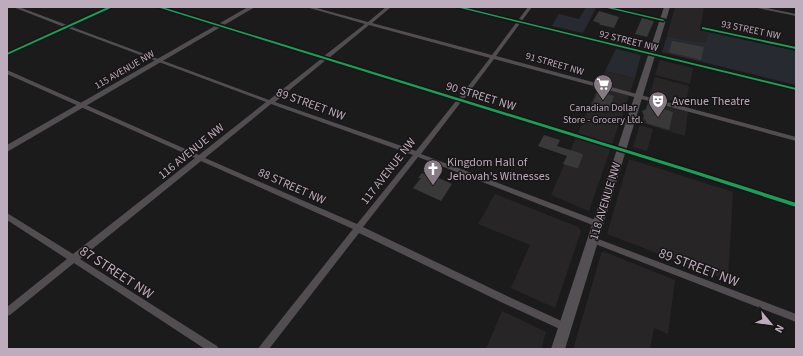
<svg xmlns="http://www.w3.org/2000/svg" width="803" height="356" viewBox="0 0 803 356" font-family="'Source Sans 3',sans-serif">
	<rect width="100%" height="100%" fill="#1c1b1b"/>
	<!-- built -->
	<path fill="#282526" d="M675,7H704L700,30L708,32L706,42L689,41L667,36Z
		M660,60L693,68L690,84L655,75Z
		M605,71L635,78L589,211L551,195Z
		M655,77L689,86L686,104L650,94Z
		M648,100L688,111L685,136L642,123Z
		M640,125L653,129L647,151L633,147Z
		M629,159L733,192L728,280L607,234Z
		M495,194L578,227L581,231L555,308L511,288L530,245L478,224Z
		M602,251L675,280L668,334L654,328L650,349H573Z
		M502,311L546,332L541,349H486Z"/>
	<!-- green -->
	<path fill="#272b31" d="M586,7L596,8L583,33L552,26L559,14L579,19Z
		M708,32L796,51V85L662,52L667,36L689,41L706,42Z
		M616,49L641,55L635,78L605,71Z"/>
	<!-- building -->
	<path fill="#3a393a" d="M599,11L619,17L614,28L601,25L599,24L600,23L593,21Z
		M642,18L654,21L647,37L635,34Z
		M672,41L704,47L701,60L669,52Z
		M598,91L614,96L608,112L591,107Z
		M648,104L673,112L669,130L646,123V120L643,119L644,116L642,111L646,109Z
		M544,135L560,140L557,146L580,153L583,155L578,168H576L563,164L567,156L538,146Z
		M422,173L427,175L428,173L452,184L441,201L413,188L421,178H418Z"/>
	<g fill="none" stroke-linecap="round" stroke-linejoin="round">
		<!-- minor -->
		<path fill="#524d51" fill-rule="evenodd" d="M13,7H19L67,25L107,7H113L72,27L269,100L321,59L157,7H164L324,56L365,24L306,7H313L368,22L386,7H391L372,23L492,55L528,7H532L496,56L796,137V141L494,59L464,99L796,202V208L685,172L461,102L421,154L601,222L602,224L601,226L598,227L595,226L418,157L363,227L507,296L568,324L570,327L568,330L565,331L562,330L501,302L359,233L269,349H258L260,346L353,229L201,161L80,259L217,346L219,349H205L74,263L10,315L7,316V307L67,259L7,220V213L73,254L195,158L7,74V70L199,155L266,102L68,28L7,56V52L64,27ZM369,25L490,58L459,98L329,58ZM326,60L456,101L416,151L275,102ZM271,104L413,155L357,224L205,158Z
			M603,7H611L665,20L663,21Z
			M753,7H762L796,14V16Z
			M701,27L796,46V50L703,29L701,28Z
			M652,52L796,87V91L650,55V53Z
			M593,237L796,314V322L590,242L589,240L590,238Z"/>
		<!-- tertiary -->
		<path fill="#524d51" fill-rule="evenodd" d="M248,7H255L7,152V145Z
			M455,7H465L652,52L655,54L652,56Z"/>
		<!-- secondary -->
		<path fill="#545053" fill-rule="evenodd" d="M664,7H670L565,349H551Z"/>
		<!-- cycleway casing -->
		<g stroke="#181516" stroke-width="3">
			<path id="cycleway" d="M108,7H113L7,55V53Z
				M157,7H162L689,169L796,203V207L685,171Z
				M456,7H462L796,88V90Z
				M603,7H609L665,20L663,21Z
				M702,27L796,47V49L703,29H702Z"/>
		</g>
		<!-- cycleway -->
		<use href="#cycleway" fill="#1a9f57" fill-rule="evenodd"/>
	</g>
	<!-- icons -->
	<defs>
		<g id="supermarket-pin" transform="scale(1)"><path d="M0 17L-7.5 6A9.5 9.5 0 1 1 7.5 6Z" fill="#857983" stroke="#181516"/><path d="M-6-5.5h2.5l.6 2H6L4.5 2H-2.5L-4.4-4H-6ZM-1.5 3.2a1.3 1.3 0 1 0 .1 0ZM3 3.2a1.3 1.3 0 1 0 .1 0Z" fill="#fff"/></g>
		<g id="theatre-pin" transform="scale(1)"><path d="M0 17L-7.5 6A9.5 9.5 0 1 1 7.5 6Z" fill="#857983" stroke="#181516"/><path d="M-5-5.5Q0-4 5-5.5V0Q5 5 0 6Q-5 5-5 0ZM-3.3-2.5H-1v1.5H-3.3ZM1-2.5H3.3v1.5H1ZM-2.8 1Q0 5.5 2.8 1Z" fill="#fff"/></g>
		<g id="church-pin" transform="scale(1)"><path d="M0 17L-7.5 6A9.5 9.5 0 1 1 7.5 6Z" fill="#857983" stroke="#181516"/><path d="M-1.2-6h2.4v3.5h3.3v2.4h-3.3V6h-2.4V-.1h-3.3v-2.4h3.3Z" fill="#fff"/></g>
	</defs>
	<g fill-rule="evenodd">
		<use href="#supermarket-pin" x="603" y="84"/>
		<use href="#theatre-pin" x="658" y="101"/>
		<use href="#church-pin" x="433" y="169"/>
	</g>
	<g text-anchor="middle" stroke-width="3" stroke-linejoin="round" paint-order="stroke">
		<!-- far-street labels -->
		<g font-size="10" fill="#bdacbb" stroke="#181516">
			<text transform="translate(751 29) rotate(12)" y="4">93 STREET NW</text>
			<text transform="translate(629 40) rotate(14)" y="4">92 STREET NW</text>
			<text transform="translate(555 63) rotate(16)" y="4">91 STREET NW</text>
			<text transform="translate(124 69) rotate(-30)" y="4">115 AVENUE NW</text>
		</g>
		<!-- far-poi labels -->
		<g font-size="10" fill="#bdacbb" stroke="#181516">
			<text x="603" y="111">Canadian Dollar<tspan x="603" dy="12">Store - Grocery Ltd.</tspan></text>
		</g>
		<!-- street labels -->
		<g font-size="12" fill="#bdacbb" stroke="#181516">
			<text transform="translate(481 96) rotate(17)" y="4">90 STREET NW</text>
			<text transform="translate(311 104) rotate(20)" y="4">89 STREET NW</text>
			<text transform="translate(191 151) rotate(-39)" y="4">116 AVENUE NW</text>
			<text transform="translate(388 171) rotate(-52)" y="4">117 AVENUE NW</text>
			<text transform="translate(292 186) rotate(24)" y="4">88 STREET NW</text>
			<text transform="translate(605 201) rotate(-73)" y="4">118 AVENUE NW</text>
		</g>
		<!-- poi labels -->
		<g font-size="12" fill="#bdacbb" stroke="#181516" text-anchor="start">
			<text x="672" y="105">Avenue Theatre</text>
			<text x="447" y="166">Kingdom Hall of<tspan x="447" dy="14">Jehovah's Witnesses</tspan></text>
		</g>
		<!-- near-street labels -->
		<g font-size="14" fill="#bdacbb" stroke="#181516">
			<text transform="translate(699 267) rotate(21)" y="5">89 STREET NW</text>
			<text transform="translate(117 272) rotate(33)" y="5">87 STREET NW</text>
		</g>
	</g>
	<!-- border -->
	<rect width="803" height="356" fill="none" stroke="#bdacbb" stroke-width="16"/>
	<!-- north arrow -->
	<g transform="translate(771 324) rotate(119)" stroke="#181516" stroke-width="3" paint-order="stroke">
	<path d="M0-3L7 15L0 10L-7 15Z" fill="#bdacbb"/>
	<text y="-6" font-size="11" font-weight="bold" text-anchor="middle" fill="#bdacbb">N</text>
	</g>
</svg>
